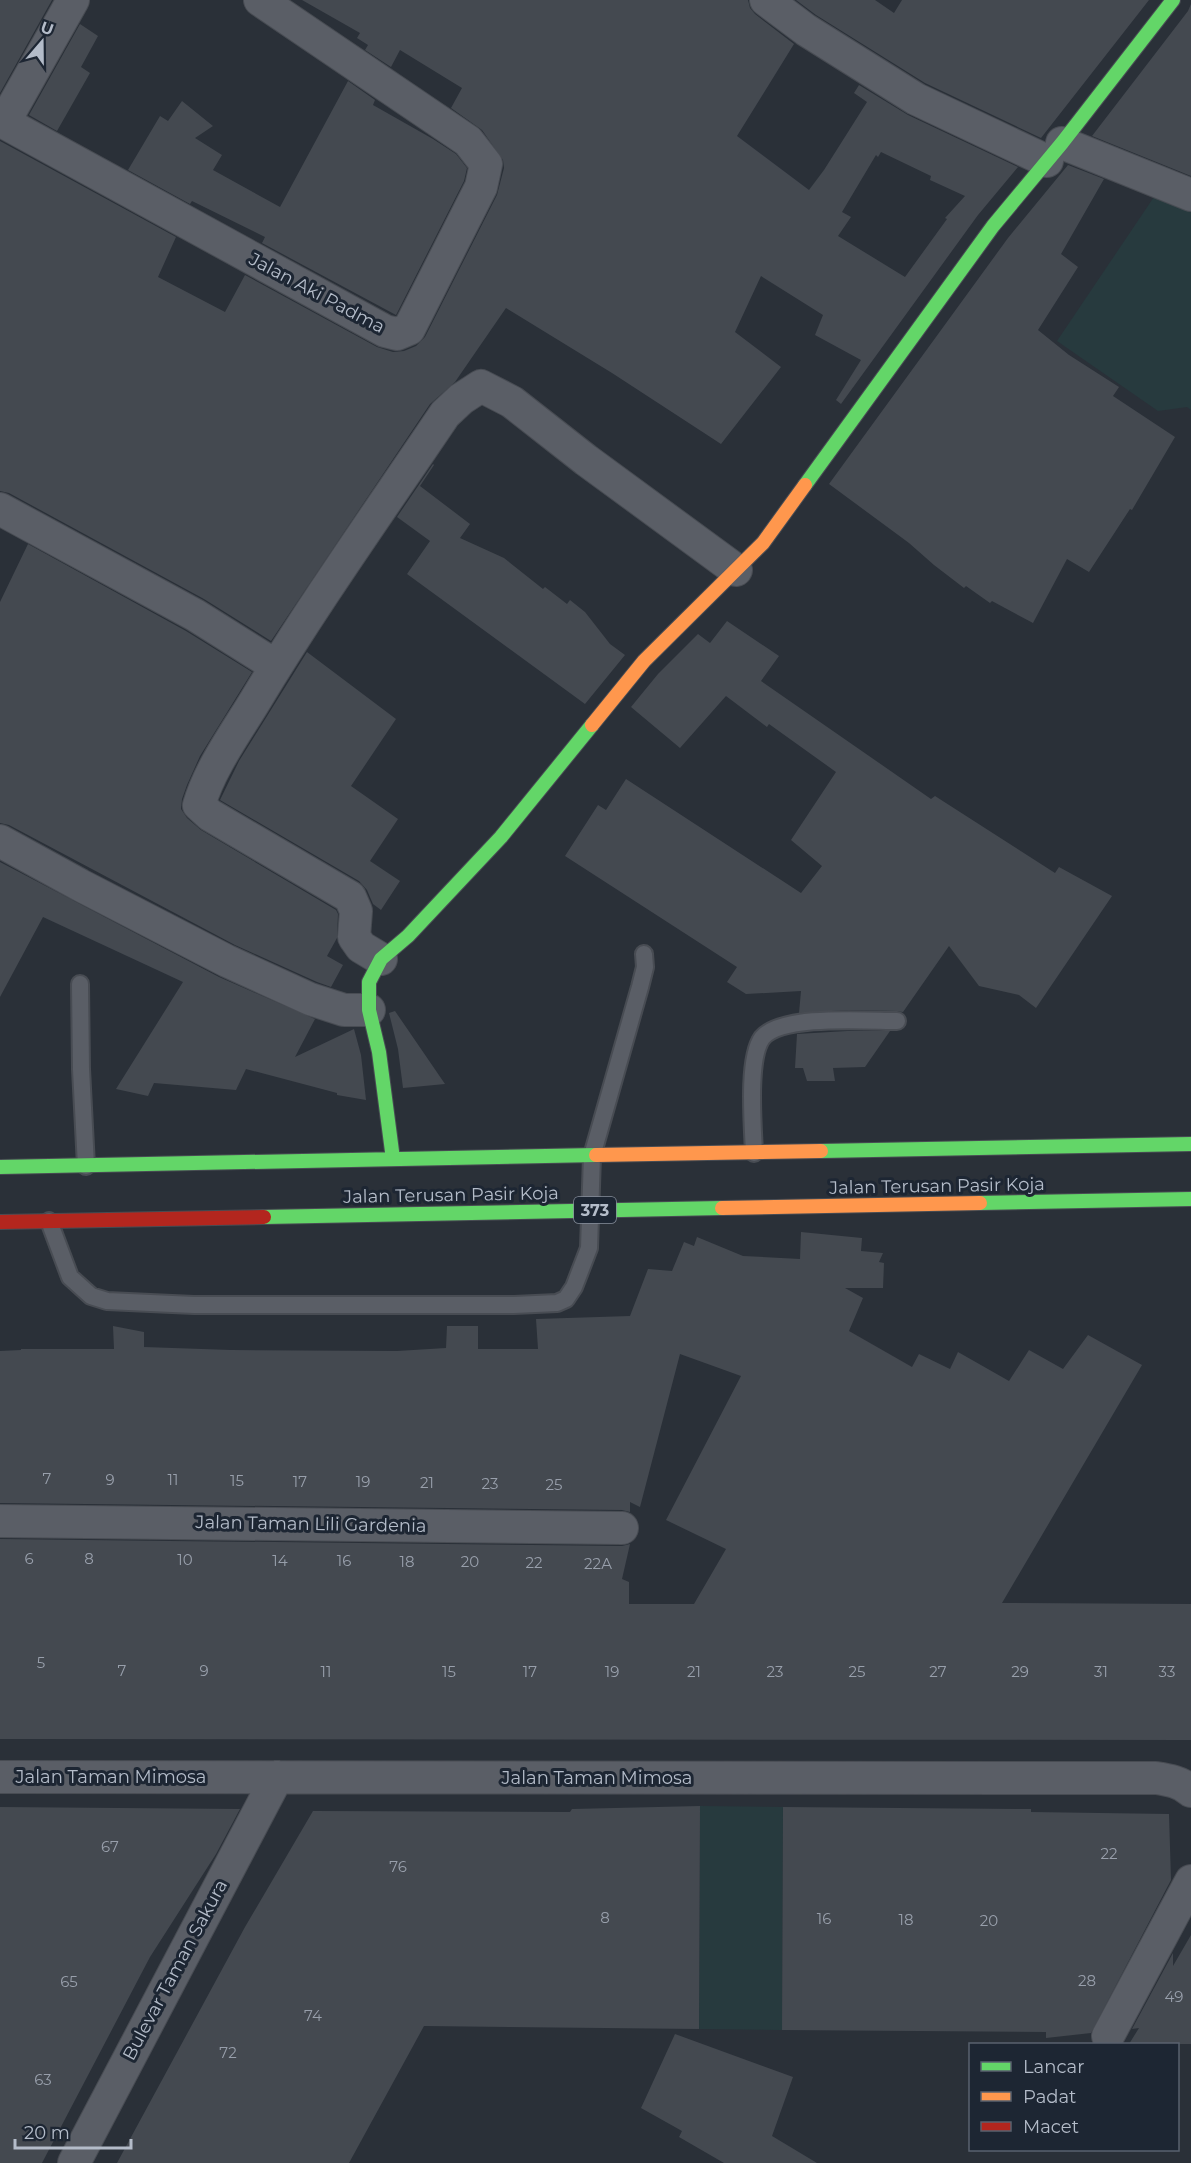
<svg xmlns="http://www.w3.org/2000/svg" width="1191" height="2163" viewBox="0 0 1191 2163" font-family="Montserrat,sans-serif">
	<rect width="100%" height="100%" fill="#2a3038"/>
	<!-- green -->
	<path fill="#273a3e" d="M1160,188L1191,204V410L1187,407L1158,411L1057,341Z
		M700,1806L783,1807L782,2030L699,2029Z"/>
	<!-- building -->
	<path fill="#444950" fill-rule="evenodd" d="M0,0H52L0,93Z
		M302,0H748L750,8L755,14L794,44L737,136L809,190L824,170L867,102L854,93L859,85L908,115L1018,167L978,215L841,404L836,400L861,360L815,335L823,315L761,276L735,332L781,367L721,444L612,373L506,308L455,382L430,404L271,641L204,599L9,493L0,491V141L176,237L158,277L225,312L245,275L377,347L393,352L404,351L416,346L425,337L497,195L504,168L503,160L482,130L451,108L462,88L400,50L391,67L365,50L368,45L357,38L360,33ZM881,152L931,176L930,180L965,196L945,218L947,219L905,277L838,236L851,217L842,212L876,155L878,157Z
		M796,0H875L894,13L902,0H1149L1041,138L925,83L816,15Z
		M1191,4V176L1092,136L1188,11Z
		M80,24L98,36L81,67L90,73L57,131L29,115Z
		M348,81L375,100L373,105L433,139L456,154L467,168L464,181L396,315L262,243L265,237L192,201L190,204L128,170L160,116L168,121L182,101L213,126L195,138L222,155L213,170L280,207Z
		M1068,165L1104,179L1061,254L1078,267L1038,330L1069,355L1119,387L1113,396L1175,437L1132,510L1130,509L1089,572L1067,559L1033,623L992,601L990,603L966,586L964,588L934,565L909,543L829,484L1008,238Z
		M433,464L434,465L420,486L470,524L460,538L504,558L543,589L545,587L567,604L570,600L585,612L610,644L625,655L585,704L407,574L430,541L397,517Z
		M28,544L186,631L252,672L200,756L187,785L182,799L181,809L187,818L201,830L336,910L338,914L337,938L327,956L343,965L331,987L317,982L235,945L9,825L0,823V602Z
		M727,621L779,656L761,681L931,799L935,796L1055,873L1059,867L1112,896L1036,1008L1019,995L979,986L949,946L903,1012L897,1011L847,1010L799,1013L801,991L746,994L727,982L737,967L565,856L598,805L606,810L626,779L801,893L822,866L791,840L836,772L769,724L767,727L726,696L680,748L631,707L658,674L698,634L710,643Z
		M307,652L396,719L351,786L398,819L370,861L400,881L381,910L373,904L367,890L359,881L220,800L239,761Z
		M0,862L219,977L315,1019L295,1057L354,1029L361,1055L366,1100L337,1095V1093L246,1069L236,1090L154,1083L148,1096L116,1089L183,982L43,917L0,997Z
		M395,1011L445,1084L403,1088L398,1049L389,1013Z
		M847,1031H890L865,1067L833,1068L835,1081H807L803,1068H795L797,1034Z
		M801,1232L862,1238L861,1251L883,1253L879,1262L884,1263L883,1288H845L863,1298L849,1331L912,1367L919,1354L950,1369L958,1352L1009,1381L1029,1350L1063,1369L1088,1335L1142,1365L1002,1603L1191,1604V1740L0,1739V1539L622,1546L630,1544L622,1579L629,1582V1604H694L726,1549L666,1520L741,1376L680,1354L640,1507L630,1502V1512L622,1510L0,1503V1351L21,1350V1349H114L113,1326L144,1332V1347L231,1350L397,1351L446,1348L447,1326H478V1349H538L536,1319L630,1316L648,1269L672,1271L684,1242L694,1246L697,1237L743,1256L800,1259Z
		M700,1806L699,2029L424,2026L349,2163H117L245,1927L313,1811L570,1812L572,1809Z
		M0,1807L240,1809L216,1854L150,1957L42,2163H0Z
		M783,1807L1031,1809V1812L1169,1814L1171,1880L1091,2033L1046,2038V2032L782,2030Z
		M1191,1935V2044H1129L1139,2028L1132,2029L1173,1953V1966Z
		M675,2034L793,2077L772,2136L817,2163H724L679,2137L682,2131L641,2108Z"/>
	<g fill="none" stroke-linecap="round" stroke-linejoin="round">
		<!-- lane casing -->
		<g stroke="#484c53" stroke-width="20">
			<path id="lane" d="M80,984L81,1069L86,1166
				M754,1153C753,1127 747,1059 762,1038C781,1014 868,1021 897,1021
				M49,1221L70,1277L91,1296L107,1301L194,1305H514L557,1303L566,1299L574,1287L589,1248L592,1156L640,987L645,967L644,954"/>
		</g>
		<!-- street casing -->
		<g stroke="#484c53" stroke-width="34">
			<path id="street" d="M73,0L6,119L7,124L385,331L397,334L409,329L481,187L486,164L468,141L260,0
				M766,0L806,30L916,99L1047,161
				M1062,143L1191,195
				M0,509L195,615L276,666
				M0,841L80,885L227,961L310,999L344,1010H369
				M381,959L361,947L354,937L356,911L350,897L210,815L199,805C210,768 235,734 255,701C314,603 381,509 445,414L461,399L481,386L512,402L586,460L736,570
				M0,1521L622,1528
				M0,1777L1156,1778C1169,1780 1181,1782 1191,1791
				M1108,2036L1191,1881
				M74,2163L277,1777"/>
		</g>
		<!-- fast casing -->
		<g stroke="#484c53" stroke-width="16">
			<path id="fast" d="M805,485L993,226L1062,143L1173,0
				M821,1151L1191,1144
				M393,1159L379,1052L369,1010V982L381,959L408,936L501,837L592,725
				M0,1167L596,1155
				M980,1203L1191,1199
				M264,1217L722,1208"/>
		</g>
		<!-- slow casing -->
		<g stroke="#484c53" stroke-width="16">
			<path id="slow" d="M592,725L644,661L763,543L805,485
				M596,1155L821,1151
				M722,1208L980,1203"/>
		</g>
		<!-- jam casing -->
		<g stroke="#484c53" stroke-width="16">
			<path id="jam" d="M0,1222L264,1217"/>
		</g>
		<!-- lane -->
		<use href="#lane" stroke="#5a5e66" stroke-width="16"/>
		<!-- street -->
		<use href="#street" stroke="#5a5e66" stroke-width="32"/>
		<!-- fast -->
		<use href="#fast" stroke="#63d668" stroke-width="14"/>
		<!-- slow -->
		<use href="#slow" stroke="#ff974d" stroke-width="14"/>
		<!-- jam -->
		<use href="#jam" stroke="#b3261e" stroke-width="14"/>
	</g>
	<g text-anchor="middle" stroke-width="6" stroke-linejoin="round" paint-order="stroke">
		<!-- number labels -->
		<g font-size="15" fill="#989fab">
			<text x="47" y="1484">7</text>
			<text x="110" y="1485">9</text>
			<text x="173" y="1485">11</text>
			<text x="237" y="1486">15</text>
			<text x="300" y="1487">17</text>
			<text x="363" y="1487">19</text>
			<text x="427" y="1488">21</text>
			<text x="490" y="1489">23</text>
			<text x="554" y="1490">25</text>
			<text x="29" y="1564">6</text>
			<text x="89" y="1564">8</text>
			<text x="185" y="1565">10</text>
			<text x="280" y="1566">14</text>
			<text x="344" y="1566">16</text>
			<text x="407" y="1567">18</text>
			<text x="470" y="1567">20</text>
			<text x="534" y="1568">22</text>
			<text x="598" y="1569">22A</text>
			<text x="41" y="1668">5</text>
			<text x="122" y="1676">7</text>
			<text x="204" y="1676">9</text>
			<text x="326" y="1677">11</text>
			<text x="449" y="1677">15</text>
			<text x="530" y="1677">17</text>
			<text x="612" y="1677">19</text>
			<text x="694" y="1677">21</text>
			<text x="775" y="1677">23</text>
			<text x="857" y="1677">25</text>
			<text x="938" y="1677">27</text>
			<text x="1020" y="1677">29</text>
			<text x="1101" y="1677">31</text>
			<text x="1167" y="1677">33</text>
			<text x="110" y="1852">67</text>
			<text x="1109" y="1859">22</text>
			<text x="398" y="1872">76</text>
			<text x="605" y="1923">8</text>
			<text x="824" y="1924">16</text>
			<text x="906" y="1925">18</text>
			<text x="989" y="1926">20</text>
			<text x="1087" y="1986">28</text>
			<text x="69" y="1987">65</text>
			<text x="1174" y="2002">49</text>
			<text x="313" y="2021">74</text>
			<text x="228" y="2058">72</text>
			<text x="43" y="2085">63</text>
		</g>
		<!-- shield labels -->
		<rect fill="#1d2633" stroke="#878f9c" stroke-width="1.5" x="574" y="1197" width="42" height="26" rx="4.5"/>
		<g font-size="16" font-weight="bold" fill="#b4bcc9">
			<text x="595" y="1216">373</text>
		</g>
		<!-- street labels -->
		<g font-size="18" fill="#b4bcc9" stroke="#1d2633">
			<text transform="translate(317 293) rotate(28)" y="6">Jalan Aki Padma</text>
			<text transform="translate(937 1186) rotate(-1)" y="6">Jalan Terusan Pasir Koja</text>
			<text transform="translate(451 1195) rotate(-1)" y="6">Jalan Terusan Pasir Koja</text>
			<text transform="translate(311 1524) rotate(1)" y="6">Jalan Taman Lili Gardenia</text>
			<text x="111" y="1783">Jalan Taman Mimosa</text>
			<text x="597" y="1784">Jalan Taman Mimosa</text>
			<text transform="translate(175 1970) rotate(-62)" y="6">Bulevar Taman Sakura</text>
		</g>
	</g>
	<!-- legend -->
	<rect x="969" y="2043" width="210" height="108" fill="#1d2633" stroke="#59626f" stroke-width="1.5"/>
	<rect x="981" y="2062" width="30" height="9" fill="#63d668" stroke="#59626f" stroke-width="1.5"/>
	<text x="1023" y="2073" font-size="18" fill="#b4bcc9">Lancar</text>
	<rect x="981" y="2092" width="30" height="9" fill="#ff974d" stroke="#59626f" stroke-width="1.5"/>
	<text x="1023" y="2103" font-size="18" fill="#b4bcc9">Padat</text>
	<rect x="981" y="2122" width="30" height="9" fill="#b3261e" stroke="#59626f" stroke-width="1.5"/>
	<text x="1023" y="2133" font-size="18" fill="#b4bcc9">Macet</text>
	<!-- north arrow -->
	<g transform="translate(42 42) rotate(20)" stroke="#1d2633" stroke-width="4.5" paint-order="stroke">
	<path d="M0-4.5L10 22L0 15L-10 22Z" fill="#b4bcc9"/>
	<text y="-9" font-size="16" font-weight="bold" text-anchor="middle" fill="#b4bcc9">U</text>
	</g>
	<!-- scale -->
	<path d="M15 2139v9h116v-9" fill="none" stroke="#b4bcc9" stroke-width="3"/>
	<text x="24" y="2139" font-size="18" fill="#b4bcc9" stroke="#1d2633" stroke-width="4.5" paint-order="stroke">20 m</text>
</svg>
